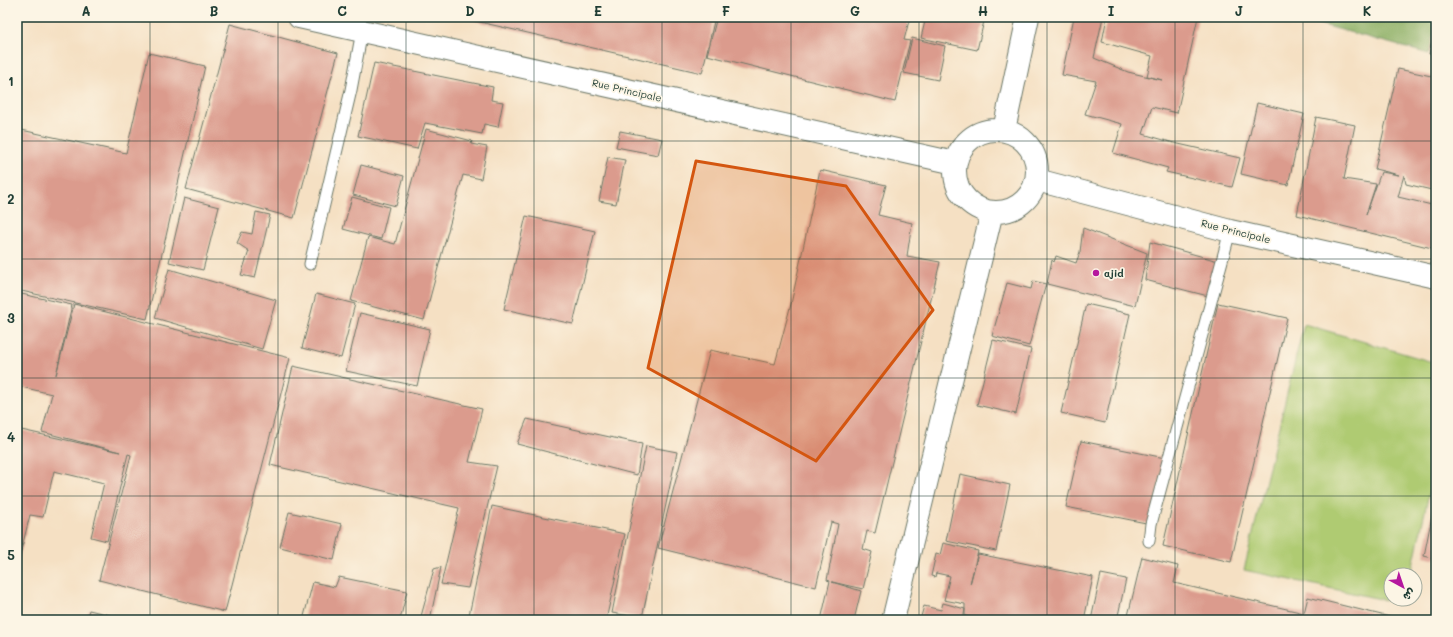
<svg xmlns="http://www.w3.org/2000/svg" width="1453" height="637" viewBox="0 0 1453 637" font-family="Mali,'Playpen Sans Arabic',sans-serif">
	<rect width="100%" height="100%" fill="#fcf5e5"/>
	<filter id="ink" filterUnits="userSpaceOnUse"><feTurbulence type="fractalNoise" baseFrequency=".025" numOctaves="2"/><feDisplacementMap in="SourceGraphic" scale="8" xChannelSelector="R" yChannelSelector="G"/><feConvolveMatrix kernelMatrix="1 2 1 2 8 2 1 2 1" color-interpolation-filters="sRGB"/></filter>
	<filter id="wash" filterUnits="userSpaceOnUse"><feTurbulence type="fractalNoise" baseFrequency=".012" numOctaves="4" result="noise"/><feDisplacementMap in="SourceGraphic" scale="16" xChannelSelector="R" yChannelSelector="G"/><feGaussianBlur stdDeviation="0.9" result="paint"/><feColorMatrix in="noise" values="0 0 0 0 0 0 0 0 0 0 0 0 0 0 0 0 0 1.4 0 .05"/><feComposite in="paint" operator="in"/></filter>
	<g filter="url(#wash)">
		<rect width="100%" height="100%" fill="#f5e0c3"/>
		<!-- green -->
		<path fill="#afcb72" stroke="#678453" d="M1304,324L1436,363V461L1411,575H1391V599H1405L1404,604L1244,570Z"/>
		<!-- forest -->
		<path fill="#8baf64" stroke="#55764c" d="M1294,17H1436V25L1429,54Z"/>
		<g id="blocks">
			<!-- building -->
			<path fill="#db9b8d" d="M458,17H715L702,73Z
				M717,17H910L904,40L910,41L895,102L707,55Z
				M926,17H985L977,50L921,38Z
				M1074,17H1103L1094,58L1128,72L1162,80L1147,76L1152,56L1102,42L1107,17H1198L1177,113L1152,107L1143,134L1174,143L1240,158L1232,187L1166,172L1168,168L1113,153L1122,124L1085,114L1096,81L1062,75Z
				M230,24L338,53L294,218L186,189Z
				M1435,29L1436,54H1429Z
				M912,38L945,46L938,80L904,73Z
				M149,53L205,66L147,319L17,290V129L126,153Z
				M374,63L493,87L491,100L503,102L498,127L484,124L482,134L425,123L417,149L358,136Z
				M1398,69L1436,77V191L1406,184L1404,175L1398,197L1436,206V249L1297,215L1316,117L1355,125L1344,179L1376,184L1366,215L1381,172L1399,175L1375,169Z
				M1257,103L1304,114L1288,185L1241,174Z
				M426,129L472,141L471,144L487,147L481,179L463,175L424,320L351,301L368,237L395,244Z
				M620,131L662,139L658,155L616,147Z
				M608,157L625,160L616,204L599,201Z
				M361,165L404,176L396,206L353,195Z
				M820,170L886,185L878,215L912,223L907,256L940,262L875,533L867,531L863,549L872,552L863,589L832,582L861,591L854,620H821L830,581L827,580L838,524L831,522L816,587L658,548L710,350L775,364L791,304Z
				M352,197L389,207L381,239L343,229Z
				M184,198L219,207L203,270L169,262Z
				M256,212L270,215L255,278L241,275L249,251L237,243L242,232L252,234Z
				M526,216L595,231L573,324L504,309Z
				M1083,228L1147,253L1135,306L1047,284L1052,260L1054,262L1056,256L1076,263L1080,252Z
				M1150,242L1218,261L1208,296L1145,280Z
				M169,269L276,300L262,349L155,318Z
				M1033,281L1046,284L1029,346L992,336L1007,283L1031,289Z
				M17,293L72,305L56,375L74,304L290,358L225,612L99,580L131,455L128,454L107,541L91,537L104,483L54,471L43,517L30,515L17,567V429L120,452L42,432L52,394L17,386Z
				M316,294L355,304L341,358L302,348Z
				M1218,303L1287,318L1231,562L1163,546Z
				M1086,304L1130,314L1105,423L1061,413Z
				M360,313L430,329L417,386L346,371Z
				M993,340L1031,349L1016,414L977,405Z
				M293,366L482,409L469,462L497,466L468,588L441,584L459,508L270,465Z
				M527,419L642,444L637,475L517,444Z
				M1081,441L1165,458L1151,524L1066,507Z
				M646,446L677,452L642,618L612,613Z
				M960,474L1010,485L996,551L946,541Z
				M1435,501H1436V559L1424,556Z
				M492,506L625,534L606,620H468Z
				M289,512L342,524L334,560L280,547Z
				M943,543L978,551L970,584L978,554L1093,577L1084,620H984L965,616V604L944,600L950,576L936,573L935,577L931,576L936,554L940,555Z
				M1142,557L1178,566L1174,583L1304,613L1308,597L1402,620H1127Z
				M441,567L430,620H420L434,569Z
				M1101,574L1126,579L1117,620H1091Z
				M339,577L407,591L400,620H303L313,582L335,587Z
				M943,603L965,609L963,620H920L924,606L941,610Z
				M89,610L126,619V620H86Z"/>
		</g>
	</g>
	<g filter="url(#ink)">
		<use href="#blocks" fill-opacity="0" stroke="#6a7666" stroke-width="1"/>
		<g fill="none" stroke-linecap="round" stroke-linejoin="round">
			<!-- lane casing -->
			<g stroke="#6a7666" stroke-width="13">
				<path id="lane" d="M310,264L351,90L362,31
					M1149,541L1151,524L1230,231"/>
			</g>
			<!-- street casing -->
			<g stroke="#6a7666" stroke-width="24">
				<path id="street" d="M299,17L955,163
					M955 171a41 41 0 1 1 82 0a41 41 0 1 1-82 0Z
					M1004,130L1028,17
					M1037,180L1230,231L1436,277
					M893,620L992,212"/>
			</g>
			<!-- lane -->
			<use href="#lane" stroke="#fff" stroke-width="11"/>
			<!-- street -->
			<use href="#street" stroke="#fff" stroke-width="22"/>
		</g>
	</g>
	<!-- marked area -->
	<path fill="#d45610" fill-opacity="0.2" stroke="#d45610" stroke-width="3" stroke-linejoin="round" d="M696,161L846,186L933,310L816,461L648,368Z"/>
	<!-- grid -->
	<path fill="none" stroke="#1f3d34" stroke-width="1" stroke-opacity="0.55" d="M150,17V620M278,17V620M406,17V620M534,17V620M662,17V620M791,17V620M919,17V620M1047,17V620M1175,17V620M1303,17V620M17,141H1436M17,259H1436M17,378H1436M17,496H1436"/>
	<!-- markers -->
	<circle fill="#b5179e" stroke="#fcf5e5" stroke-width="1.5" cx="1096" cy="273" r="4"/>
	<g text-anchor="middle" stroke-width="3.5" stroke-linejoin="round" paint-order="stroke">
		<!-- street labels -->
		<g font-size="10" fill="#1f3d34" stroke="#fcf5e5">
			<text transform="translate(627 90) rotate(13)" y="4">Rue Principale</text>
			<text transform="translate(1236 231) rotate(14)" y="4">Rue Principale</text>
		</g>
		<!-- poi labels -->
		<g font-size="10" font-weight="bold" fill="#1f3d34" stroke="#fcf5e5" text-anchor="start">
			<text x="1104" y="277">ajid</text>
		</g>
	</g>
	<!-- margin -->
	<rect width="1453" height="637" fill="none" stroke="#fcf5e5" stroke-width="44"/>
	<!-- north arrow -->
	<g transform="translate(1403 587) rotate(140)"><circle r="19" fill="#fcf5e5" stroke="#a4ab9e"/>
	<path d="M0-3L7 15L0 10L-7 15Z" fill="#b5179e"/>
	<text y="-6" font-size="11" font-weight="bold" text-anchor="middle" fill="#1f3d34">ش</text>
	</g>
	<rect x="22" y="22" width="1409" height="593" fill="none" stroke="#1f3d34" stroke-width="1.5"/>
	<g font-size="13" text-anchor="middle" font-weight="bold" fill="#1f3d34">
		<text x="86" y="16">A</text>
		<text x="214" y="16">B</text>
		<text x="342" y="16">C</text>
		<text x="470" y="16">D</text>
		<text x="598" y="16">E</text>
		<text x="726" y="16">F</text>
		<text x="855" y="16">G</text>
		<text x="983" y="16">H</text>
		<text x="1111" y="16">I</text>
		<text x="1239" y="16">J</text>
		<text x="1367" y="16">K</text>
		<text x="11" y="86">1</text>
		<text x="11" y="204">2</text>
		<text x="11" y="323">3</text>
		<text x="11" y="442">4</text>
		<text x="11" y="560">5</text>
	</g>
</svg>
